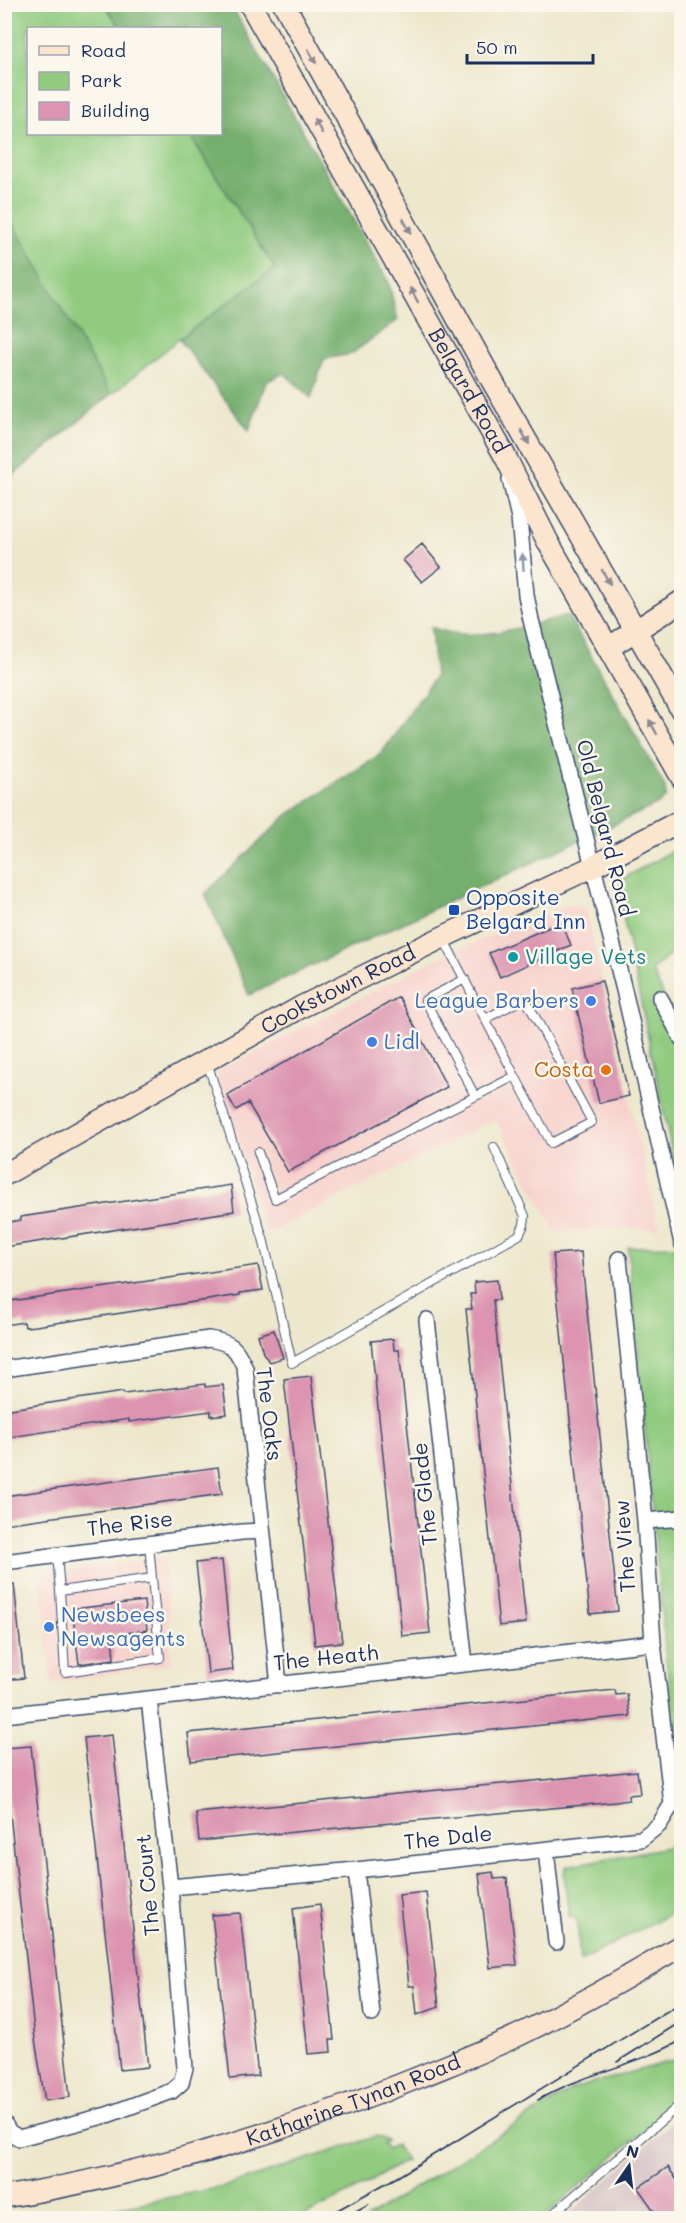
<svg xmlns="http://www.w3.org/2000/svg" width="686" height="2223" viewBox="0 0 686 2223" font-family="Mali,sans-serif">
	<rect width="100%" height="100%" fill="#fbf7ec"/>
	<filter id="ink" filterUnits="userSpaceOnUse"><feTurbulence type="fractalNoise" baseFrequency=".0167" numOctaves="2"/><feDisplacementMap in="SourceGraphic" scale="12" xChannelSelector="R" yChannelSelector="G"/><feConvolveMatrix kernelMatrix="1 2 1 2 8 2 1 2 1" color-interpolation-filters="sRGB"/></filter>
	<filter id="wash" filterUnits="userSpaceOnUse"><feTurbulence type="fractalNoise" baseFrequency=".008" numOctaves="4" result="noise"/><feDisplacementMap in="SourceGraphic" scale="24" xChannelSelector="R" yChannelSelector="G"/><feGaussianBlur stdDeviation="1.35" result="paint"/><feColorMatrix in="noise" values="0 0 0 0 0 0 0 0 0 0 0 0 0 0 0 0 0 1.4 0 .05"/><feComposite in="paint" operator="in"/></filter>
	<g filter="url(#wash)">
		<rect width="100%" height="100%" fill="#ede7cc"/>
		<!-- built -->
		<path fill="#f7d0ca" d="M570,904L586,909L659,1228L555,1231L495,1119L267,1234L216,1072L440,957Z
			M165,1558L172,1664L52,1683L40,1575Z"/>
		<!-- industrial -->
		<path fill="#d2bec2" d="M681,2114V2218H564Z"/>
		<!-- green -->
		<path fill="#90cb7f" stroke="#567d6e" stroke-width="1.5" d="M4,5H105L121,28H28V134H189L275,268L179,339L6,481Z
			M681,846V946L652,970L681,1035V1196L618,892L624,878Z
			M674,1246L681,1277V1767L666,1659L628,1247Z
			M681,1819V1908L580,1961L577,1919L569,1917L564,1872L567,1866L668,1847L678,1831Z
			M681,2058V2099L542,2218H366L573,2089Z
			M377,2136L387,2141L384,2144L387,2149L396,2145L406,2160L366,2184L300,2218H64L223,2187Z"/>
		<!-- forest -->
		<path fill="#74af6e" stroke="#486f66" stroke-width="1.5" d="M105,5H231L388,281L398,320L351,354L324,359L311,398L284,373L266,382L249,431L179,339L275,268L189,134H220V28H121Z
			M5,210L111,394L6,481L4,480Z
			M568,615L665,787L666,797L658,804L249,995L205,894L287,815L381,754L435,677L431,627C473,645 525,626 568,615Z"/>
		<g id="blocks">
			<!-- building -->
			<path fill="#dc94b0" d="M422,544L441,567L422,582L403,560Z
				M561,922L571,945L500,977L489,953Z
				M602,981L629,1096L599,1103L572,988Z
				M399,997L447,1087L288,1172L248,1103L236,1110L227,1095Z
				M231,1185L234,1211L4,1247V1223L21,1220V1217Z
				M581,1252L618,1611L590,1614L553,1254Z
				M258,1265L263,1290L240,1293V1295L36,1326L25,1327L24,1322L4,1325V1302Z
				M497,1280L499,1300H493L526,1623L499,1626L466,1309H472L470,1294H475L474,1282Z
				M274,1330L283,1358L269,1362L263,1353L258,1335Z
				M393,1339L394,1350H399L430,1633L402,1636L371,1341Z
				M311,1376L342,1642L315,1645L284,1379Z
				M205,1384V1387L223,1385L227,1414L211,1416V1411L129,1422V1419L4,1438V1410L123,1392L124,1394Z
				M218,1467L222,1494L4,1524V1496Z
				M222,1560L233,1670L208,1673L196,1563Z
				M14,1584L24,1678L4,1680V1585Z
				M144,1601L147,1630L112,1635L114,1659L79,1664L72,1609Z
				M615,1690L616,1695L627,1694L630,1716L191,1761L188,1733Z
				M112,1735L148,2067L120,2070L84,1738Z
				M31,1746L70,2097L45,2101L35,2039L4,1760V1748Z
				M637,1771L640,1794L628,1795L629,1800L616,1802L199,1841L196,1813Z
				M493,1872L494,1879L507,1878L517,1965L490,1968L479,1874Z
				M426,1892L439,2007L417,2015L414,1986H409L399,1895Z
				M320,1904L334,2040H330L331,2052L308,2054L293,1908Z
				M240,1913L258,2076L230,2079L212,1915Z
				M668,2167L681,2186V2218H659L638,2188Z"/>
		</g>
	</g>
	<g filter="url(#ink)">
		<use href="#blocks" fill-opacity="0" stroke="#3a4b6e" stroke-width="1.5"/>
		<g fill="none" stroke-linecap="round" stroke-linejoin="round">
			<!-- lane casing -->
			<g stroke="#3a4b6e" stroke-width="10">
				<path id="lane" d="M465,979L425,1000L475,1096
					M485,1019L515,1076
					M207,1062L263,1238L292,1363L519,1235L524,1225L525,1216L494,1147
					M258,1152L275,1199L515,1076L551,1143L592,1122L525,998L485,1019L443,938
					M57,1555L60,1591L152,1578L149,1543
					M60,1591L65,1672L160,1658L152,1578
					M548,2218L682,2103"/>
			</g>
			<!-- street casing -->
			<g stroke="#3a4b6e" stroke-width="18">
				<path id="street" d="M510,479L519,518L526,595L531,620L624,990L682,1243
					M660,998L682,1039
					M427,1320L465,1664
					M4,1369L209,1339C232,1343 236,1347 245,1368L279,1685
					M645,1521L682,1518
					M4,1562L242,1532L262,1531
					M4,1715L653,1643
					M546,1850L556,1942
					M356,1870L372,2014
					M170,1887L356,1870L641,1839L659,1825L672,1804L653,1643L645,1521L619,1259
					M4,2123L9,2132L19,2138L107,2115L172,2091L181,2083L185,2068L170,1887L149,1699"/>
			</g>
			<!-- secondary casing -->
			<g stroke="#3a4b6e" stroke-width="24">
				<g id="secondary">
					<path id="s1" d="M250,4L505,456L548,542L682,778"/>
					<path d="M284,4L495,386L682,711"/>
					<path d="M608,648L682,601"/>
					<path id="s2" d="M4,1175L303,1006L443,937L592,867L682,820"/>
					<path id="s3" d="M4,2197C149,2174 287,2131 422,2076C456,2062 490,2049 523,2033C576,2007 630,1976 682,1945"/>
				</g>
			</g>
			<!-- lane -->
			<use href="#lane" stroke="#fff" stroke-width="8"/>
			<!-- street -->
			<use href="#street" stroke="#fff" stroke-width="15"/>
			<!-- secondary -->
			<use href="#secondary" stroke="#fbe5cf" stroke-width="21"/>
			<!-- tram -->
			<path stroke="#1b2f5e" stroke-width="1.5" d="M617,2062L682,2021
				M538,2100C583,2073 636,2066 682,2040
				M323,2218L399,2176L682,2002
				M343,2218L369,2204"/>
		</g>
		<!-- one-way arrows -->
		<defs><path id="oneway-solid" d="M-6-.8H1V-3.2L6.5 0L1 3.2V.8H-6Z" transform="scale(1.5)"/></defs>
		<g fill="#8b8a96">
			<use href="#oneway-solid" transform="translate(312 56) rotate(61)"/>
			<use href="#oneway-solid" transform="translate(318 126) rotate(-119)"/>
			<use href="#oneway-solid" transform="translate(407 226) rotate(61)"/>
			<use href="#oneway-solid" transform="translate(414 295) rotate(-119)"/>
			<use href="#oneway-solid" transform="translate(525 437) rotate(60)"/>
			<use href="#oneway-solid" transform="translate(606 577) rotate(60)"/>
			<use href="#oneway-solid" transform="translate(653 727) rotate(-119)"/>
		</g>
		<use fill="#8d97ae" href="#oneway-solid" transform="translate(523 562) rotate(-94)"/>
	</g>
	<!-- markers -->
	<rect fill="#1a4fb4" stroke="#fbf7ec" stroke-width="2" x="448" y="904" width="12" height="12" rx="3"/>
	<circle fill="#0f9aa8" stroke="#fbf7ec" stroke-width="2" cx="513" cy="957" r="6"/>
	<g fill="#3f7fe0" stroke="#fbf7ec" stroke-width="2">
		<circle cx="591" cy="1001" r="6"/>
		<circle cx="372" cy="1042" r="6"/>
		<circle cx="49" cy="1627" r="6"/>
	</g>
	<circle fill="#e8710a" stroke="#fbf7ec" stroke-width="2" cx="606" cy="1070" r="6"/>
	<g text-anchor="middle" stroke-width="5" stroke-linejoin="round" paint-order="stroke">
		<!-- street labels -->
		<g font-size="21" fill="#1b2f5e" stroke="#fbf7ec">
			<text dy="7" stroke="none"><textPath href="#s1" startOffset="444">Belgard Road</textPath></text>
			<text transform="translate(605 828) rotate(76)" y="7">Old Belgard Road</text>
			<text dy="7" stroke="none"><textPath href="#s2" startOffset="382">Cookstown Road</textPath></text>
			<text transform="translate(269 1414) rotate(83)" y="7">The Oaks</text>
			<text transform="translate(425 1494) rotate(-96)" y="7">The Glade</text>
			<text transform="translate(130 1524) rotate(-7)" y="7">The Rise</text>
			<text transform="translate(625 1546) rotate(-94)" y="7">The View</text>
			<text transform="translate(326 1658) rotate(-6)" y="7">The Heath</text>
			<text transform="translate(448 1838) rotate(-6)" y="7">The Dale</text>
			<text transform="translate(148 1885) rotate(-95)" y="7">The Court</text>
			<text dy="7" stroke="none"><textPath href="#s3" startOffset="363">Katharine Tynan Road</textPath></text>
		</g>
		<!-- transit labels -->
		<g font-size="21" fill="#164399" stroke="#fbf7ec" text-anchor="start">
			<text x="466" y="905">Opposite<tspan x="466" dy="24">Belgard Inn</tspan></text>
		</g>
		<!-- culture labels -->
		<g font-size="21" fill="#0d838f" stroke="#fbf7ec" text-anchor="start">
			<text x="525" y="964">Village Vets</text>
		</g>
		<!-- shop labels -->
		<g font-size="21" fill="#366cbe" stroke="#fbf7ec" text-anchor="start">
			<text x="579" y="1008" text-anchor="end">League Barbers</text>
			<text x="384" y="1049">Lidl</text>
			<text x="61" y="1622">Newsbees<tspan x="61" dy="24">Newsagents</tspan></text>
		</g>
		<!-- food labels -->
		<g font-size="21" fill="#c56008" stroke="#fbf7ec" text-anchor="end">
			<text x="594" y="1077">Costa</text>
		</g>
	</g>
	<!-- margin -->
	<rect width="686" height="2223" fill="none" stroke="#fbf7ec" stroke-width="24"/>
	<!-- legend -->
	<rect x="27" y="27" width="195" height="108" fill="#fbf7ec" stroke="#a1a7b3" stroke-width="1.5"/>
	<rect x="39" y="46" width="30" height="9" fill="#fbe5cf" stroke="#a1a7b3" stroke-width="1.5"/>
	<text x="81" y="57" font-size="18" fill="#1b2f5e">Road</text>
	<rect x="39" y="72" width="30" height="18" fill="#90cb7f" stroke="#a1a7b3" stroke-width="1.5"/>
	<text x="81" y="87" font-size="18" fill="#1b2f5e">Park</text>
	<rect x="39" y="102" width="30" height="18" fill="#dc94b0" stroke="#a1a7b3" stroke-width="1.5"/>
	<text x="81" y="117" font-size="18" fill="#1b2f5e">Building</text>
	<!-- north arrow -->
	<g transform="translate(629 2166) rotate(14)" stroke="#fbf7ec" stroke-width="4.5" paint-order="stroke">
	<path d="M0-4.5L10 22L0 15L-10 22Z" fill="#1b2f5e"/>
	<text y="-9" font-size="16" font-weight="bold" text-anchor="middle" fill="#1b2f5e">N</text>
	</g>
	<!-- scale -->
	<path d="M467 54v9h126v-9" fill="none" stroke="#1b2f5e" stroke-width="3"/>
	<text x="476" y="54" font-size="18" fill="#1b2f5e" stroke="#fbf7ec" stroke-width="4.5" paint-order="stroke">50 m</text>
</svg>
